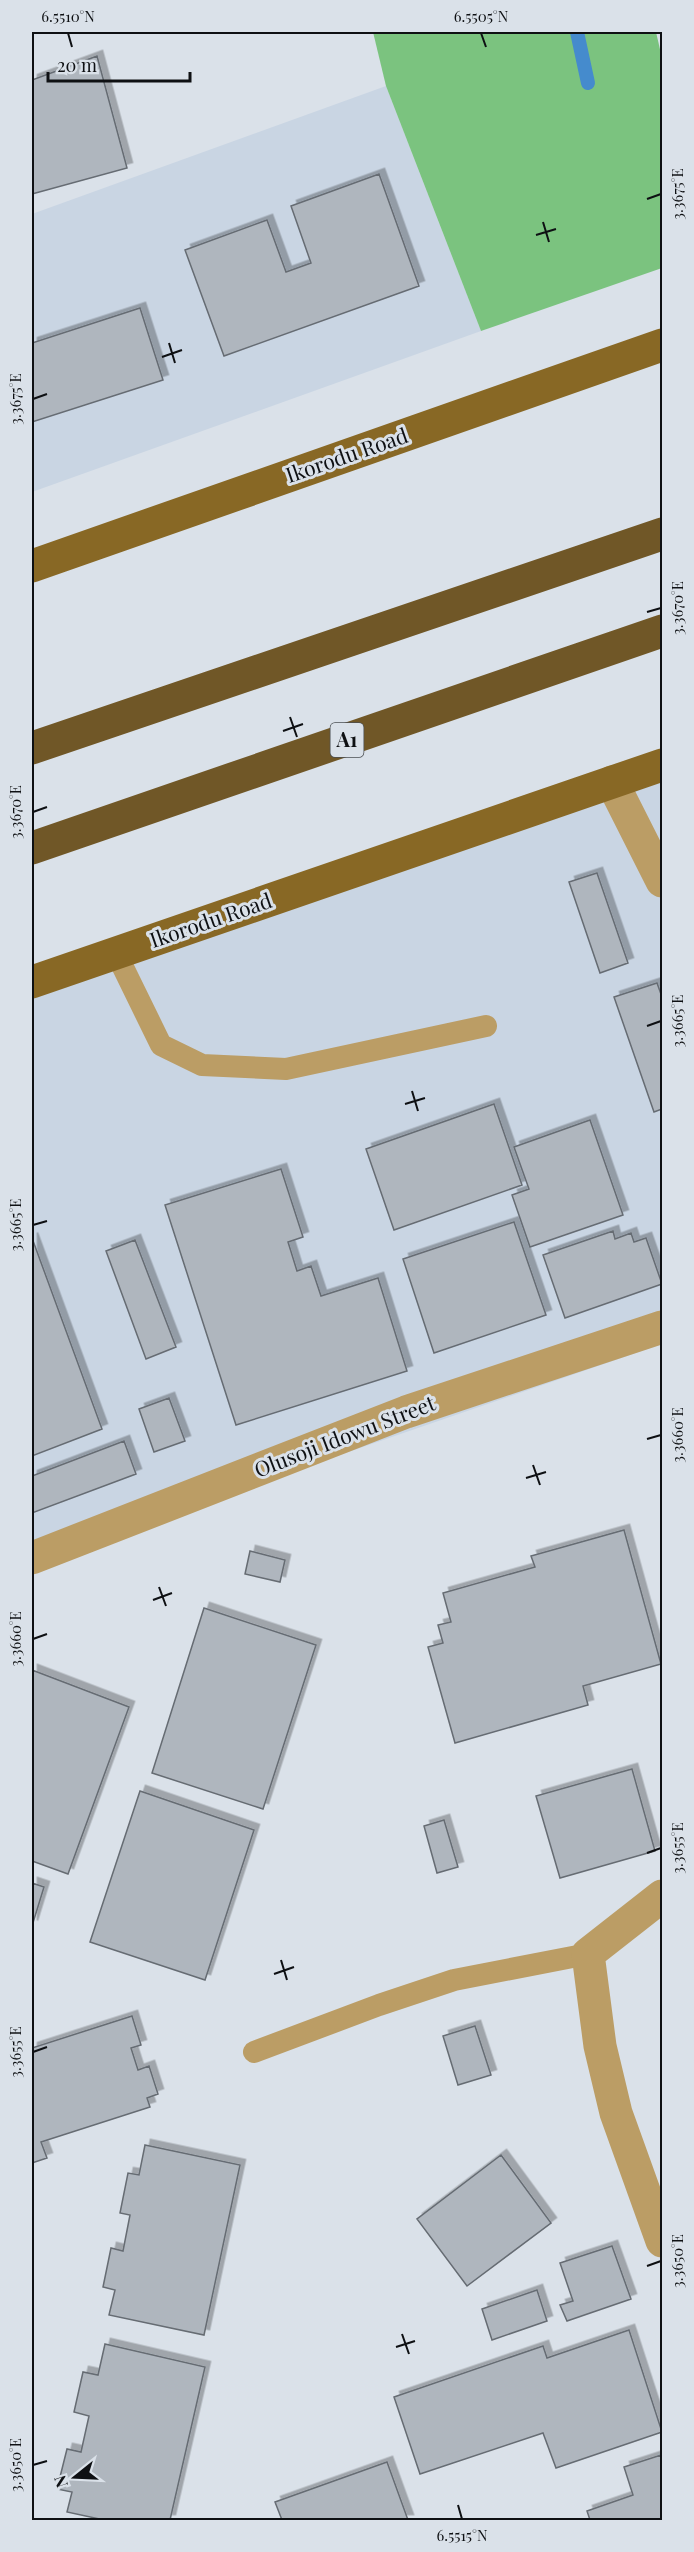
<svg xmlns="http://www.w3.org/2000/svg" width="694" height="2552" viewBox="0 0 694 2552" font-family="'Playfair Display',serif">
	<defs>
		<filter id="shadow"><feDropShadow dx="5.5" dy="-5.5" stdDeviation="0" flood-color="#0004"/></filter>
	</defs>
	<rect width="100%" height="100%" fill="#dae1e9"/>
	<!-- built -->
	<path fill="#c9d5e3" d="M386,86L481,331L32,492V214Z
		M662,776V1344L32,1561V994Z"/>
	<!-- green -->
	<path fill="#7bc37f" d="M373,32H656L662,58V268L481,331L386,86Z"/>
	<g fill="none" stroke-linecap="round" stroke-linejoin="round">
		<!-- stream -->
		<path stroke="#458bcd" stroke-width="14" d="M577,32L588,83"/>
	</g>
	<!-- building -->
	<path fill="#afb6be" stroke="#666c73" stroke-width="1.5" filter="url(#shadow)" d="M97,56L127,168L32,194V80Z
		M379,174L419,286L224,356L185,250L267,220L286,272L311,263L291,206Z
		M140,308L163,380L32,422V343Z
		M597,873L628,963L600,973L569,882Z
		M657,983L662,997V1109L654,1112L614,997Z
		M494,1104L522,1185L394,1230L366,1149Z
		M590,1120L623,1215L530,1247L512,1195L529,1189L514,1147Z
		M281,1169L303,1237L288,1242L297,1271L311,1266L321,1296L378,1278L407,1371L236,1425L165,1205Z
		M514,1222L546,1315L434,1353L403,1259Z
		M613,1231L615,1239L631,1233L634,1242L646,1238L662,1284L565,1318L543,1255Z
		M32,1238L102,1429L32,1456L33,1404Z
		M135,1240L176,1347L146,1359L106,1251Z
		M169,1398L185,1441L154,1452L139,1409Z
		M124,1441L136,1474L32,1513V1476Z
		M624,1530L661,1664L583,1686L588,1705L455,1743L428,1647L443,1643L438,1625L451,1622L443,1593L535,1567L531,1556Z
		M250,1551L285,1560L280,1582L245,1574Z
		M204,1608L316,1645L263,1809L152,1773Z
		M32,1670L129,1707L68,1874L32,1861Z
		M632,1769L655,1851L560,1878L536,1796Z
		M140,1791L254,1830L205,1980L90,1942Z
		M444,1820L458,1867L437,1873L424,1826Z
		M32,1883L44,1887L32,1926Z
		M132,2016L141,2045L131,2048L138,2070L149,2066L158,2094L147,2098L150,2107L41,2142L47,2158L32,2163V2048Z
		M475,2026L491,2075L458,2085L443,2036Z
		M145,2145L240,2165L204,2335L109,2315L115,2290L103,2287L111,2248L123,2251L130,2215L120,2213L128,2173L139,2175Z
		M501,2155L551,2223L467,2286L417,2219Z
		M612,2246L631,2299L567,2321L560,2305L573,2301L560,2263Z
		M537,2290L547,2321L492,2340L482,2309Z
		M629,2330L662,2432L556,2468L543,2433L420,2474L394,2397L543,2346L547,2358Z
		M105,2344L205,2367L170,2520H104L67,2512L72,2492L57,2489L67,2449L81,2452L89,2416L74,2412L83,2372L98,2375Z
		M661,2455L662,2520H590L587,2511L633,2495L624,2467Z
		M387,2462L408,2520H282L275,2502Z"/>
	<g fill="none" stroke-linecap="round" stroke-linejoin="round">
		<!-- lane -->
		<path stroke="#bb9d65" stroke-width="22" d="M116,953L161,1045L202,1065L286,1069L486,1026
			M254,2052L379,2005L454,1980L588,1954"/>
		<!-- street -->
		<path stroke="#bb9d65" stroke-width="33" d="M612,782L662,881
			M32,1558L406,1412L662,1327
			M662,1896L588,1954L600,2046L616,2113L662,2241"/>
		<!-- primary -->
		<path stroke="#886825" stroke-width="33" d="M32,566L662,345
			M32,982L662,765"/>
		<!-- highway -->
		<path stroke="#705727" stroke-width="33" d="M32,748L662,534
			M32,848L662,631"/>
	</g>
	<!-- ticks -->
	<path fill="none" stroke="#0e1013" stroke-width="2" d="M68,33L72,47M481,33L486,47M647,199L661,194M543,222L549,242M536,235L556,229M169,343L175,363M162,357L182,350M33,399L47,394M647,612L661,608M290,717L297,737M283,731L303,724M33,812L47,807M647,1026L661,1021M412,1091L418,1111M405,1104L425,1098M33,1225L47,1221M647,1439L661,1435M533,1465L540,1485M526,1478L546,1472M159,1587L166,1606M153,1600L172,1593M33,1639L47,1634M647,1853L661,1848M281,1960L287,1980M274,1974L294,1967M33,2052L47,2047M647,2266L661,2261M402,2334L409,2354M396,2347L415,2341M33,2465L47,2461M458,2505L462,2519"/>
	<g text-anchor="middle" stroke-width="6" stroke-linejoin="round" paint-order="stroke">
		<!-- shield labels -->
		<rect fill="#dae1e9" stroke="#4b4f53" stroke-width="1.5" x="330.5" y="723" width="33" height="34" rx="4.5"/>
		<g font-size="20" font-weight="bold" fill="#0e1013">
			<text x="347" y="747">A1</text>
		</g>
		<!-- street labels -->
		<g font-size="21" fill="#0e1013" stroke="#dae1e9">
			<text transform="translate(347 456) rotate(-19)" y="7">Ikorodu Road</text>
			<text transform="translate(211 921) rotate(-19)" y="7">Ikorodu Road</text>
			<text transform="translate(345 1437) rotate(-21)" y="7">Olusoji Idowu Street</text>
		</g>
	</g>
	<!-- border -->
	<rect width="694" height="2552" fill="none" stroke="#dae1e9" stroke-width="66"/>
	<!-- north arrow -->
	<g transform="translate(75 2477) rotate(252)" stroke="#dae1e9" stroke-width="4.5" paint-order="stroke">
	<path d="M0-4.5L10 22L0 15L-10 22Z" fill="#0e1013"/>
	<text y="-9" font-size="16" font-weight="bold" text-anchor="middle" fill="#0e1013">N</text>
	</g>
	<!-- scale -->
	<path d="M48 72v9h142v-9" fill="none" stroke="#0e1013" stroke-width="3"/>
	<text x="57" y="72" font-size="18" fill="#0e1013" stroke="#dae1e9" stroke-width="4.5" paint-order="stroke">20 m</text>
	<rect x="33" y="33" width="628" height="2486" fill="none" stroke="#0e1013" stroke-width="2"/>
	<g font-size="15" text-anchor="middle" fill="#0e1013">
		<text x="68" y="22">6.5510°N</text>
		<text x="481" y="22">6.5505°N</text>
		<text transform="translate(678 194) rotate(-90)" y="5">3.3675°E</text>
		<text transform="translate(16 399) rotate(-90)" y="5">3.3675°E</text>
		<text transform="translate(678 608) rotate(-90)" y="5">3.3670°E</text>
		<text transform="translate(16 812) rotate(-90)" y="5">3.3670°E</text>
		<text transform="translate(678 1021) rotate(-90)" y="5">3.3665°E</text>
		<text transform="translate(16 1225) rotate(-90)" y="5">3.3665°E</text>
		<text transform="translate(678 1435) rotate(-90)" y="5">3.3660°E</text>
		<text transform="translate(16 1639) rotate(-90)" y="5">3.3660°E</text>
		<text transform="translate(678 1848) rotate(-90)" y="5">3.3655°E</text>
		<text transform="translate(16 2052) rotate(-90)" y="5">3.3655°E</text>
		<text transform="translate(678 2261) rotate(-90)" y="5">3.3650°E</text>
		<text transform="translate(16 2465) rotate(-90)" y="5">3.3650°E</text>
		<text x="462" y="2541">6.5515°N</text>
	</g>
</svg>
